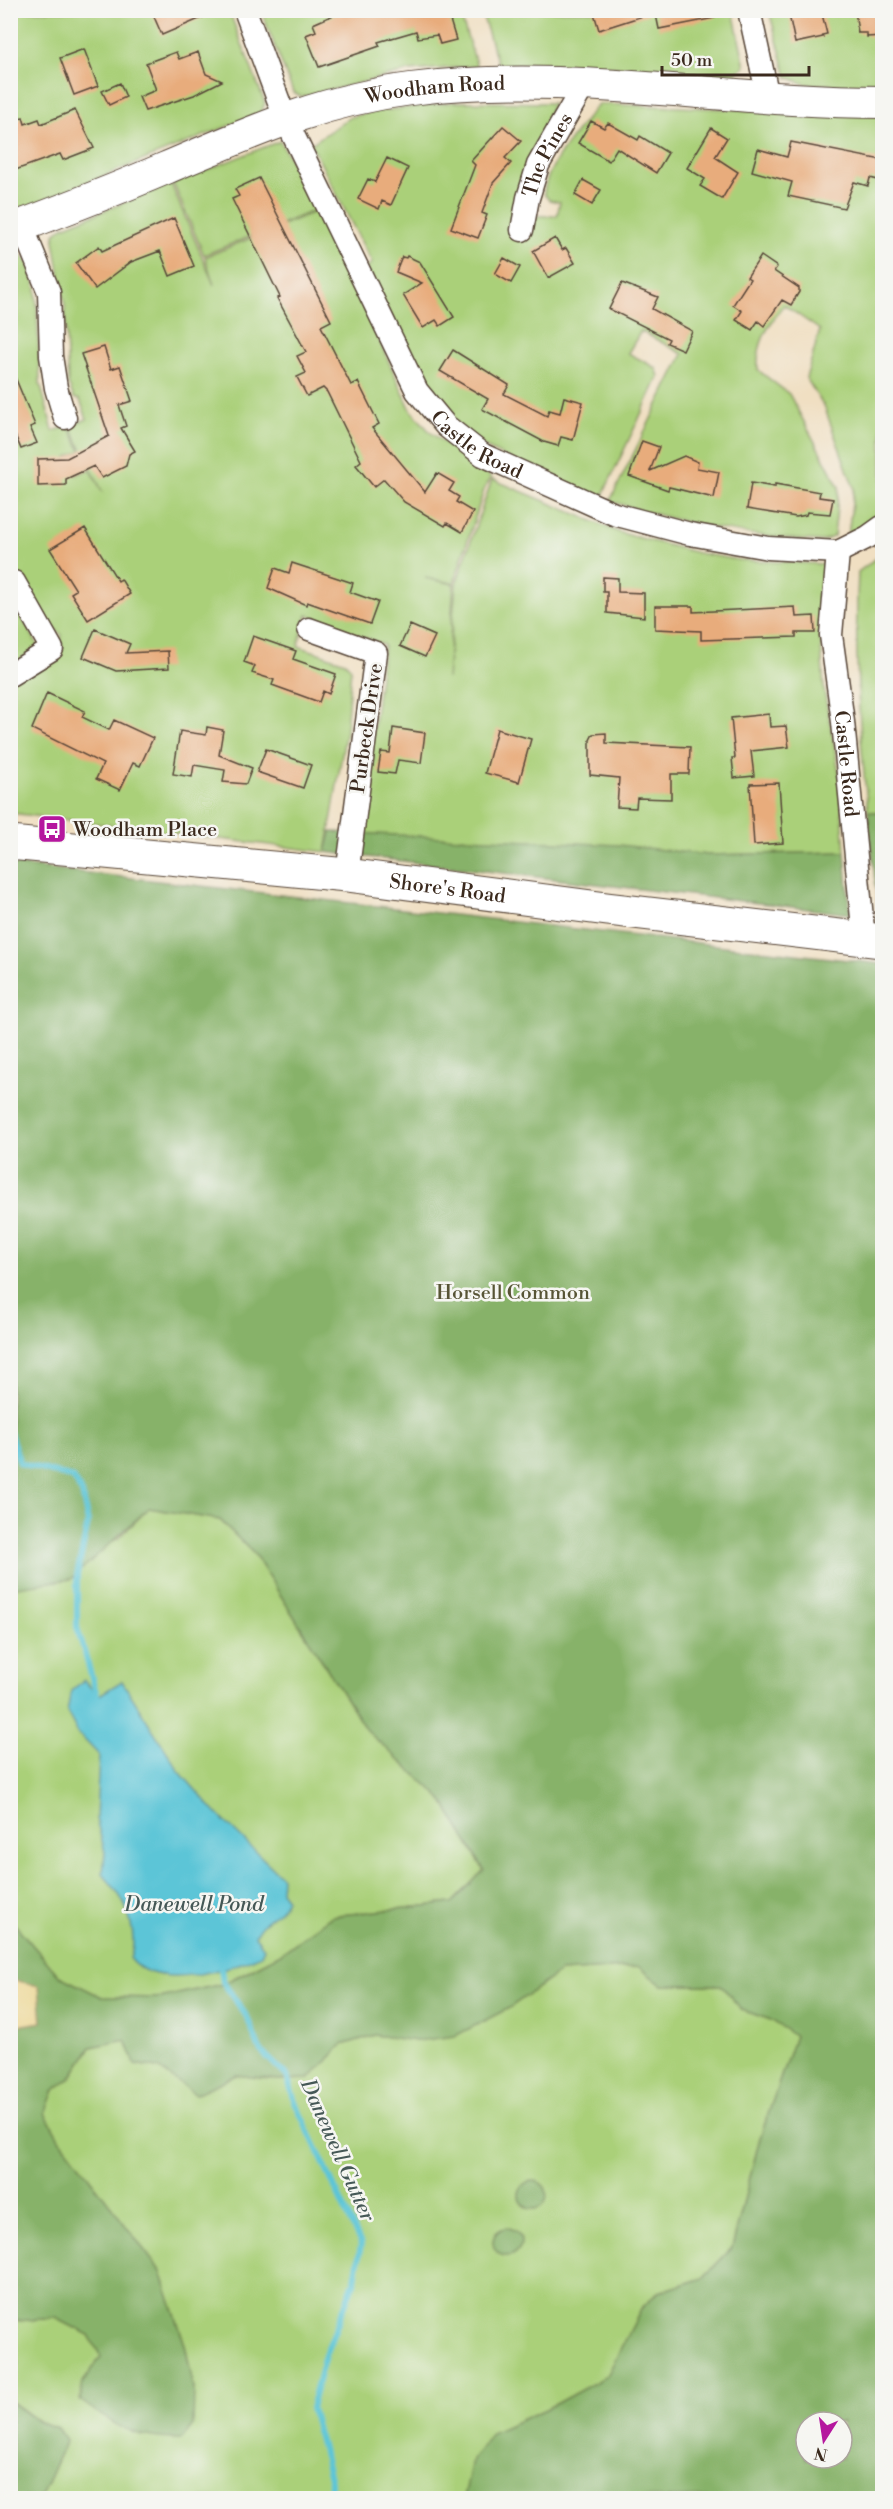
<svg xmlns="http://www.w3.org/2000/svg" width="893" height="2509" viewBox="0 0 893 2509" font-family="'Libre Bodoni',serif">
	<rect width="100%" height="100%" fill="#f6f6f2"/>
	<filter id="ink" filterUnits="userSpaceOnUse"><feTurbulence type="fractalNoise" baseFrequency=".0167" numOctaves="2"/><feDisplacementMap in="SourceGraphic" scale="12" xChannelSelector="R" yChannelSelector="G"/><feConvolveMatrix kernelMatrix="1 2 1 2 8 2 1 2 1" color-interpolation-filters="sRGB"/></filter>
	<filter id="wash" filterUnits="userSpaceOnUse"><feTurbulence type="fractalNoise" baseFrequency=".008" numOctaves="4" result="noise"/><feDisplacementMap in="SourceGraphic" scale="24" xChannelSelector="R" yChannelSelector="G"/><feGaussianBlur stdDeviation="1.35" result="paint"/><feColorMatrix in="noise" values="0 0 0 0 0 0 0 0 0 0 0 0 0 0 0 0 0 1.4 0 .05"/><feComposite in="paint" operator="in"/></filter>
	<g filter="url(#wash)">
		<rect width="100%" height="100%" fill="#f0dfc2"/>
		<!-- green -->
		<path fill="#aad079" stroke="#727d4c" stroke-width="1.5" d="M11,11H229L265,103L261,113L11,213Z
			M261,11H459L477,66L409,71L301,97L293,92Z
			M481,11H733L745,66L730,77L602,66L498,64Z
			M769,11H882V86L805,84L787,77Z
			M455,102L553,103L516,198L515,230L538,216H557L560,202L549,200L544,194C545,166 581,127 598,104L882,115V520L848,535L854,488L824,406L806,378L820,330L784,305C768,326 756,343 758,370L789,394L839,487L834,536L824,541C749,538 681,523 610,501L683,354L641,331L628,353L656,368L659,376L599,503L477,443L440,406L412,358L366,268L372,263L311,144L351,117L372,112Z
			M280,141L318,209L204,255L173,183Z
			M171,184L214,285L205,257L319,210L411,410L430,432L491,477L484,490L454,583L425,578L454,584L447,679L456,584L492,479L621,533L698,553L739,560L824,564L827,570L819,615L824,690L839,772L845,852L708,855L574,843L360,835L384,645L307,615L298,646L345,662L351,668L346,730L326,852L11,813V679L55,658L62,635L46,623L11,563V255L22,256L29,264L36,288L40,383L53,431L69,426L81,451L67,457L76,475L90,469L103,493L70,425L87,419L80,400L74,398L68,383L65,307L54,240L55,234L63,227Z
			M882,554V812H868C859,732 854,652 858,572Z
			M10,597L38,645L10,669Z
			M149,1508L220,1520L255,1555L366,1730L441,1798L484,1870L452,1903L332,1916L279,1955L222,1984L160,1998L102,1997L59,1976L11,1920L10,1588L35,1583L119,1538Z
			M639,1967L662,1985H721L742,2010L771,2020L795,2036L760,2138L732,2248L703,2278L658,2292L642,2308L607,2376L546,2409L491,2433L466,2489L464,2498H40L66,2440L58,2428L40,2422L11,2401V2390L19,2363L11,2349V2316L16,2321L56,2318L89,2335L101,2357L83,2382L194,2389L185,2345L161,2272L59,2138L45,2113L54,2090L71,2078L91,2047L126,2040L135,2064L158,2068L195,2094L236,2075L278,2080L309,2079L342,2045L375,2035L416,2041L509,2008L560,1972Z"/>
		<!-- forest -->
		<path fill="#87b269" stroke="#616e44" stroke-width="1.5" fill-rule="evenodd" d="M868,812H882V920H879Z
			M331,832L619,845L708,855L845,852L850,914L326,852Z
			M10,864L882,964V2498H464L472,2460L491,2433L546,2409L607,2376L642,2308L658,2292L703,2278L732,2248L760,2138L795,2036L771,2020L742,2010L721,1985H662L639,1967L560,1972L509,2008L455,2036L416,2041L375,2035L342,2045L309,2079L278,2080L236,2075L195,2094L158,2068L135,2064L126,2040L91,2047L71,2078L54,2090L45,2113L59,2138L161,2272L185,2345L194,2389L193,2425L182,2439C135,2439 117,2428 80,2400L83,2382L101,2357L89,2335L56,2318L16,2321L11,2316V1920L59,1976L102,1997L160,1998L223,1984L279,1955L332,1916L452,1903L484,1870L441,1798L366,1730L255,1555L220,1520L149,1508L71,1579L11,1588ZM806,2422H842V2458H806Z
			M519 2195a14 14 0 1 1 28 0a14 14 0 1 1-28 0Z
			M493 2242a14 14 0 1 1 28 0a14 14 0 1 1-28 0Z
			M10,2401L39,2422L58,2428L66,2440L40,2498H11Z"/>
		<!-- sand -->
		<path fill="#eeda9e" stroke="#94825e" stroke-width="1.5" d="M11,1979L39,1986L42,2022L11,2027Z"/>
		<!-- water -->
		<path fill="#5bc5d7" stroke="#4b787a" stroke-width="1.5" d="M84,1680L98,1696L122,1681L179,1771L215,1812L282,1877L281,1891L287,1899C281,1916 261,1918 255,1936L264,1948L261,1955C230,1970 154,1992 130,1958C138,1938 129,1907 115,1889C112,1884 107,1880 103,1874L105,1852L96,1819L99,1755L78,1733L67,1712L71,1691Z"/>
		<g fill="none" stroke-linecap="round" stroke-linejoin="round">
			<!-- stream -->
			<path stroke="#5bc5d7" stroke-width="6" d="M10,1433L20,1463L73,1478L82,1493L88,1523L77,1575V1627L99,1702
				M221,1969L223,1982L247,2017L260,2050L287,2076L295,2102L361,2244L355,2280L325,2355L311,2408L331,2482L330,2498"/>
		</g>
		<g id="blocks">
			<!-- building -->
			<path fill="#e8ac7b" d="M151,10H218V11L162,35Z
				M345,10H384L386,15L403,10H447L456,40L440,44L437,35L418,38L416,31L378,42L380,46L319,67L306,35L316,31L313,24Z
				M593,10H648L649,14L599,30Z
				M655,10H714L715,18L659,29Z
				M788,10H821L827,34L822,35L823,37L795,43Z
				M855,10H882V36L867,37V33H858Z
				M84,49L98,86L74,95L60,58Z
				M176,52L179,59L198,52L206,74L222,81L194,95L145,111L139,97L156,90L146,63Z
				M120,83L126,97L109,105L102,91Z
				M75,110L94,148L63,160L60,154L10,172V122L23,117L25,124L39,119L41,124Z
				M591,121L604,128L608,123L638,140L640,136L668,153L656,173L617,148L609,161L578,143Z
				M503,126L521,141L505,158L511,163L493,183L482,213L487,215L478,238L451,228L475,165L471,161Z
				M711,128L727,138L715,157L738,172L722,199L700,186L705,179L687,168Z
				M791,142L882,160V181L870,178L868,186L854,182L844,208L788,196L792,182L752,171L758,149L787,157Z
				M387,158L408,168L391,205L382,201L379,209L358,199L368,179L375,182Z
				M259,178L331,321L321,326L351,385L358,382L379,424L372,428L425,492L437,473L454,483L449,491L459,497L456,502L473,512L462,532L447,523L445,526L404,502L384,479L374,487L356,465L361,461L327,392L323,388L307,396L297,377L306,373L297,356L306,352L277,298L280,297L232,199L239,196L235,189Z
				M583,180L601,190L592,205L575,195Z
				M174,218L194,266L170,276L160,251L131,262L95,289L76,263L99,246L102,251Z
				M555,238L562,250L566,248L575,263L548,278L533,251Z
				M407,256L420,262L454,317L440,326L436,320L423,328L403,295L422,283L396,272L402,257L406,258Z
				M761,256L777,267L774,271L799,288V292L791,305L782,300L764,326L758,321L752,330L736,320L742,311L733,305L750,279L747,277Z
				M504,258L520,267L511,283L495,274Z
				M622,283L658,297L652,309L692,331L683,350L667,343L669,339L609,309Z
				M104,347L111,369L120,366L132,401L119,405L126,426L121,428L135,451L129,454L126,466L102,478L94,466L66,479V485L38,486V459L67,458L109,436L81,354Z
				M453,350L509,385L504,394L547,416L549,410L560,413L564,397L583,402L573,440L561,437L558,446L544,442L482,409L488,399L440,371Z
				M10,365L35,425L30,427L37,443L21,449L10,423Z
				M642,441L659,447L650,471L684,456L698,462L697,468L719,472L714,498L669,487L668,490L629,476Z
				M751,483L775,487V484L820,492L819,497L833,499L830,514L807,512L806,515L796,517L747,509Z
				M85,528L118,581L121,579L130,594L88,620L71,593L76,590L50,549Z
				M292,563L353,583L350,592L378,602L370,624L307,602L306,605L268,588L275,568L289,573Z
				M603,577L618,578V592L644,593V617L607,613V592H603Z
				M655,606H693V612L795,607L796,617L814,616L815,633H796V637L701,640V631L655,629Z
				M410,625L435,636L425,657L400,646Z
				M95,629L130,644L126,653L168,651L169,668L116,671L83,657Z
				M253,636L296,651L293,659L336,674L329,694L323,691L319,702L272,685L274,680L252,673L255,666L244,662Z
				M47,693L85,711L82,717L109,730L114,720L153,738L140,766L133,763L120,790L96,779L103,764L32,729Z
				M769,714L770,727L786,726L789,747L751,751L754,776L734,778L732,758H735L731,718Z
				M207,727L223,730L219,755L252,768L246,784L223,782L225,770L194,765L192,777L173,774L180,731L206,735Z
				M393,728L425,733L421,763L398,760L395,774L378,772L381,752L390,753Z
				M497,729L531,739L519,782L485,773Z
				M606,733V743L690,747L689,774H671V799L637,798L636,808L617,807L619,778L590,775V740L593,734Z
				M266,749L311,765L303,788L257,772Z
				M779,783L783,843L754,845L750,784Z"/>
		</g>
	</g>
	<g filter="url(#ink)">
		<use href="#blocks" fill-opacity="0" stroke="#564537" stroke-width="1.5"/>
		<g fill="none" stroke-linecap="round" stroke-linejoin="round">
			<!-- street casing -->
			<g stroke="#564537" stroke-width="25">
				<g id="street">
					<path id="s1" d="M245,10L285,118L417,391L446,426L483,455L614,514L690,534L768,548L838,552L868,537L882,527"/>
					<path d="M749,10L768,97"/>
					<path d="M22,226L49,292L51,356L56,388L65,418"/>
					<path id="s2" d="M522,230L528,198L538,165L584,85"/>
					<path id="s3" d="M838,552L831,635L843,722L864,939"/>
					<path d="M309,629L376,653L347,875"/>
					<path d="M10,675L52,649L14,582"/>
				</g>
			</g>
			<!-- secondary casing -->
			<g stroke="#564537" stroke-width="34">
				<g id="secondary">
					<path id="s4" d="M10,230C63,210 115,190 166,168C249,133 321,100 411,89C568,69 726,102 882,102"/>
				</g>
			</g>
			<!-- primary casing -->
			<g stroke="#564537" stroke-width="35">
				<g id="primary">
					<path id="s5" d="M10,843L347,875L607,909L882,941"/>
				</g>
			</g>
			<!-- street -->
			<use href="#street" stroke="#fff" stroke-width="22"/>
			<!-- secondary -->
			<use href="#secondary" stroke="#fff" stroke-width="32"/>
			<!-- primary -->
			<use href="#primary" stroke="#fff" stroke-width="33"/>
		</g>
	</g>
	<!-- icons -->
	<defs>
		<g id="bus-square" transform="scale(1.5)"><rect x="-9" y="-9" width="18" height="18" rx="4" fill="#b5179e" stroke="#f6f6f2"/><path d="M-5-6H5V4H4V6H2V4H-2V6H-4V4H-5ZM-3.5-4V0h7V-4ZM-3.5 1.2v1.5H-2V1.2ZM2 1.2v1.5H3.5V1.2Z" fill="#fff"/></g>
	</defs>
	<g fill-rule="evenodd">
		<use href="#bus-square" x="52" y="829"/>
	</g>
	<g text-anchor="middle" stroke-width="5" stroke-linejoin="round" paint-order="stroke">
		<!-- street labels -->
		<g font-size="20" fill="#3b2a1e" stroke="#f6f6f2">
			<text dy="7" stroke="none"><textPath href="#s4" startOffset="450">Woodham Road</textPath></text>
			<text dy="7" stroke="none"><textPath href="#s2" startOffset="80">The Pines</textPath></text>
			<text dy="7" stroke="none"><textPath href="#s1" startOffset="500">Castle Road</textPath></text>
			<text transform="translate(366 728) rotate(-82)" y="7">Purbeck Drive</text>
			<text dy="7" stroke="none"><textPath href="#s3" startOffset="213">Castle Road</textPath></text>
			<text dy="7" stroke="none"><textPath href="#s5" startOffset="440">Shore's Road</textPath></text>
		</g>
		<!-- poi labels -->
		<g font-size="20" fill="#3b2a1e" stroke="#f6f6f2" text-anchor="start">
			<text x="73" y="836">Woodham Place</text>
		</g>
		<!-- park labels -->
		<g font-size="20" fill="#575435" stroke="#f6f6f2">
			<text x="513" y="1299">Horsell Common</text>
		</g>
		<!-- water labels -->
		<g font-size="21" font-style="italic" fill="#455856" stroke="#f6f6f2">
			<text x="194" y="1911">Danewell Pond</text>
			<text transform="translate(338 2150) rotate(66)" y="7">Danewell Gutter</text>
		</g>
	</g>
	<!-- margin -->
	<rect width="893" height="2509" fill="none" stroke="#f6f6f2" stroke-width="36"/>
	<!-- north arrow -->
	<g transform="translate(824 2440) rotate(192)"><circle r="28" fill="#f6f6f2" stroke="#aba49d" stroke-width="1.5"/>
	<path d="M0-4.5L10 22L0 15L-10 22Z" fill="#b5179e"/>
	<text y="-9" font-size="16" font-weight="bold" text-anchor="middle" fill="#3b2a1e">N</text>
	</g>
	<!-- scale -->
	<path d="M662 66v9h147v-9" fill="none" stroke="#3b2a1e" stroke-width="3"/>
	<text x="671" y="66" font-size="18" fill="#3b2a1e" stroke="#f6f6f2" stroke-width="4.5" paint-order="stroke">50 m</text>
</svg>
